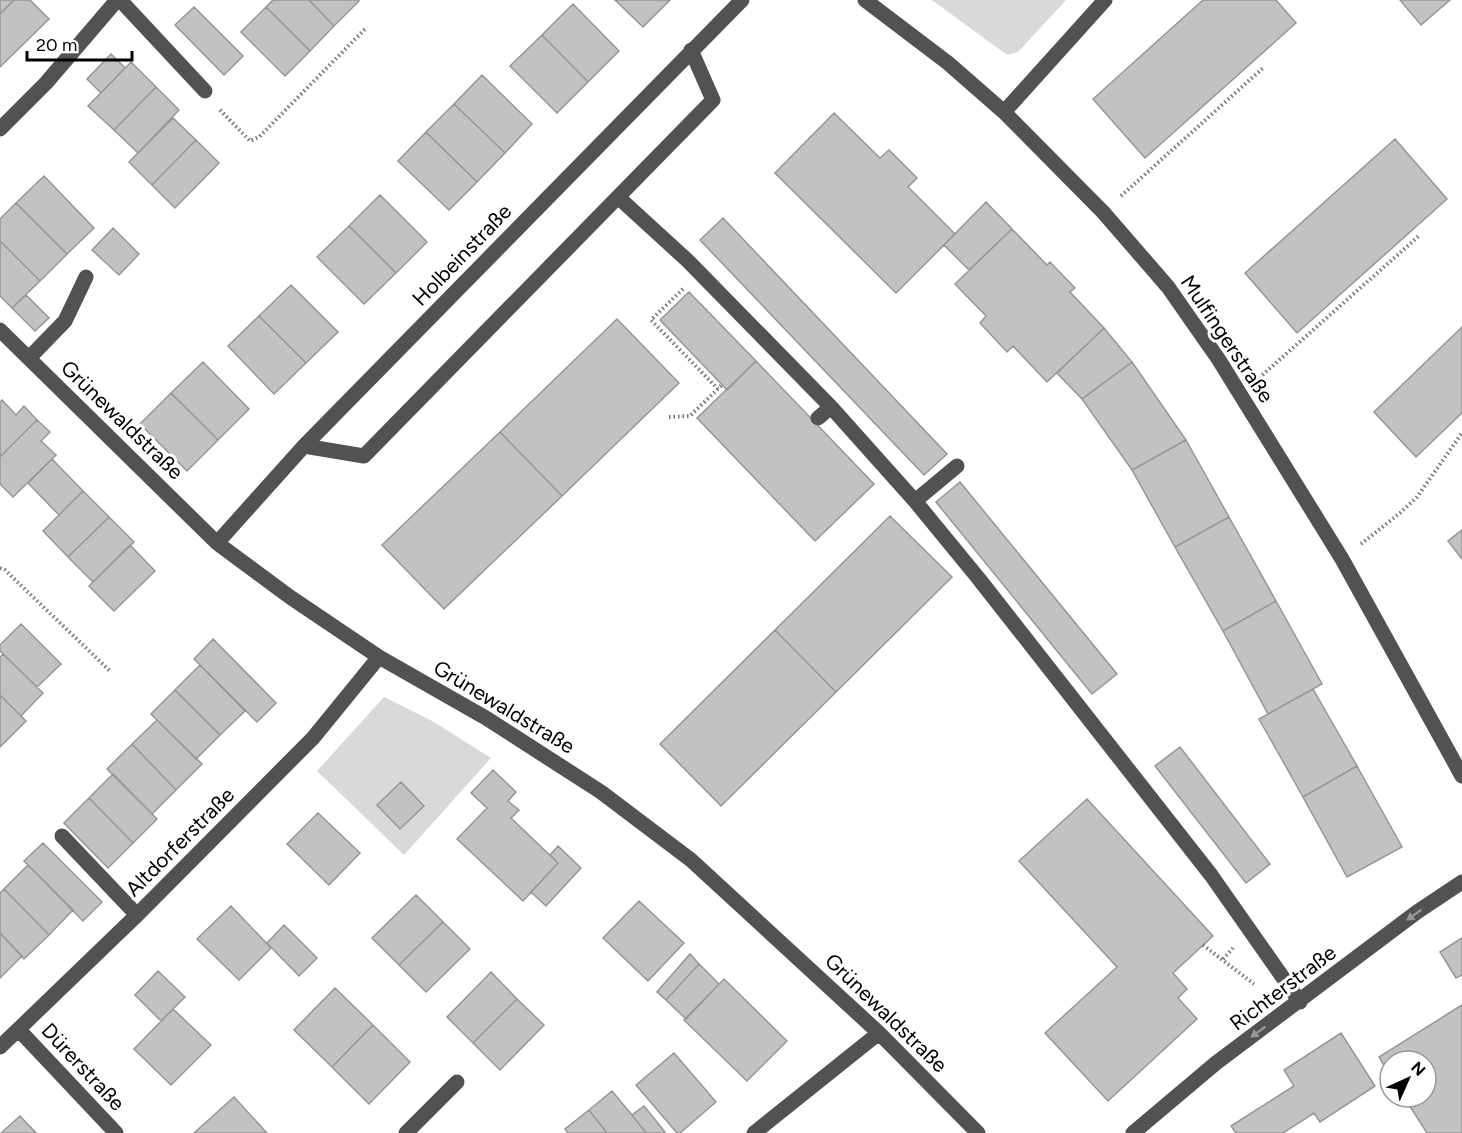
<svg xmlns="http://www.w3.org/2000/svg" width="1462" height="1133" viewBox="0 0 1462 1133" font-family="Figtree,sans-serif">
	<rect width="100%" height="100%" fill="#fff"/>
	<!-- green -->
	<path fill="#d9d9d9" d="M932,0H1066L1018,52L1007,55Z
		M384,697L434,722L491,758L404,855L317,771Z"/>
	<!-- building -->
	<path fill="#c2c2c2" stroke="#969696" stroke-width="1.5" d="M0,0H14L0,14Z
		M14,0H30L49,19L0,67V14Z
		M273,0H309L334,26L310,51L266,7Z
		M309,0H358L359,1L334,26Z
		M615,0H670L643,27Z
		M1203,0H1276L1296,23L1145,158L1093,99Z
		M1400,0H1450L1421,25Z
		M573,4L619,51L588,82L542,35Z
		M194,7L243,56L224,75L175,25Z
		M266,7L310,51L285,76L241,32Z
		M542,35L588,82L557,113L510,66Z
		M111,54L125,68L101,93L87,79Z
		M131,62L156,87L114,130L88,106Z
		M482,75L532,124L505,153L454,104Z
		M156,87L179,110L138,153L114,130Z
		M454,104L505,153L477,182L426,132Z
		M834,113L880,158L889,150L917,178L908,187L955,234L896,293L775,173Z
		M173,118L196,140L152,185L129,162Z
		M426,132L477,182L449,210L398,161Z
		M1395,139L1447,199L1297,333L1245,273Z
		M196,140L219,163L175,208L152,185Z
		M44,176L94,228L67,254L16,203Z
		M380,195L427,242L396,273L349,226Z
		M986,202L1012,229L969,270L944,245Z
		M16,203L67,254L40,281L0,241V219Z
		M723,218L947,454L924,475L700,240Z
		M349,226L396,273L364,304L317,257Z
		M113,228L139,254L119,275L92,250Z
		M1012,229L1047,265L1050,262L1075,288L1070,292L1104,328L1047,382L1013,346L1007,352L980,323L986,316L955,284Z
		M0,241L40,281L12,308L0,296Z
		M291,285L338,332L306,363L259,316Z
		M689,292L756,361L727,390L660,320Z
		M26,295L49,318L35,331L12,308Z
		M259,316L306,363L274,394L228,346Z
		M617,319L679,383L562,496L500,432Z
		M1462,327V413L1416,457L1374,412Z
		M1104,328L1132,362L1082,399L1057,373Z
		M756,361L874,484L815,541L697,418Z
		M203,362L249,409L218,440L171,393Z
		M1132,362L1186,440L1132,470L1082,399Z
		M171,393L218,440L187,471L140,424Z
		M2,400L16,415L24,406L37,420L0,457V402Z
		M37,420L50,432L41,441L56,455L13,497L0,484V457Z
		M500,432L562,496L444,609L382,545Z
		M1186,440L1229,517L1175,547L1132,470Z
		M52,459L83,491L59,515L28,483Z
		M960,482L1117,674L1092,694L936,502Z
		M83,491L109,517L68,557L43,531Z
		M890,516L952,577L836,692L775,630Z
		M109,517L134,542L93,582L68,557Z
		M1229,517L1276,601L1223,631L1175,547Z
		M1462,530V559L1448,541Z
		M130,545L155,571L114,611L89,586Z
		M1276,601L1322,684L1268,714L1223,631Z
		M21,624L61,664L37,687L0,651V645Z
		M775,630L836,692L721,806L660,744Z
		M213,639L276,703L257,722L194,659Z
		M3,654L43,693L21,716L0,695V657Z
		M200,665L245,711L220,735L175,690Z
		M1313,689L1357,766L1303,797L1259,719Z
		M175,690L220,735L196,759L151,714Z
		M0,695L26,721L0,747Z
		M157,720L202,764L176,790L132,744Z
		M132,744L176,790L152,814L107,769Z
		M1180,747L1270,864L1246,883L1155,766Z
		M1357,766L1402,847L1347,877L1303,797Z
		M493,770L516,792L508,801L519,810L511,818L558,863L523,901L457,839L487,808L471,793Z
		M113,774L157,819L133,843L89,798Z
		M401,782L424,806L400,829L377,805Z
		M89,798L133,843L108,868L64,823Z
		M1087,799L1213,936L1173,973L1187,989L1178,998L1197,1019L1108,1101L1045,1033L1117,967L1019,861Z
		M318,813L360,853L329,885L287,844Z
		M43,843L102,902L83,921L24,861Z
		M558,846L581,868L546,906L531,892L558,863L550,855Z
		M28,865L73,910L49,935L4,889Z
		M4,889L49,935L24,959L0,933V893Z
		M416,895L443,922L399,965L372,938Z
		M639,901L684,943L648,981L603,938Z
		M231,906L271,948L239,980L197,939Z
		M443,922L470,949L426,992L399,965Z
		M284,925L317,958L299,976L267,943Z
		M0,933L22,956L0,978Z
		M1462,938V975L1456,978L1440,952Z
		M690,954L699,964L666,1000L657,992Z
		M699,964L719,984L686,1019L666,1000Z
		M158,971L185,997L161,1021L135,995Z
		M491,972L517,999L473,1043L447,1017Z
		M724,979L787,1041L747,1081L684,1020Z
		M335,988L373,1025L332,1067L294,1030Z
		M517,999L544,1025L500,1070L473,1043Z
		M1462,1005V1133H1427L1404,1097H1426V1061H1390V1075L1379,1057Z
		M173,1009L211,1045L171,1085L134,1049Z
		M373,1025L410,1062L369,1104L332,1067Z
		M1341,1033L1375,1086L1320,1122L1314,1113L1283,1133H1236L1231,1126L1294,1086L1284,1070Z
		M674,1053L716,1102L680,1133H677L636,1085Z
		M612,1091L632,1115L646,1133H607L589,1110Z
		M234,1097L267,1133H194Z
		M644,1106L665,1132L663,1133H646L632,1115Z
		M589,1110L607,1133H568L565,1129Z
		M20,1116L36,1133H1Z"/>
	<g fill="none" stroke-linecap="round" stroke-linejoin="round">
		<!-- path -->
		<path stroke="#747474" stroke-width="4" stroke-dasharray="1.5 3" stroke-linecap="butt" d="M220,110L250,141L259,137L367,27
			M1121,196L1263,68
			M683,289L651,320L718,389
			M1259,378L1420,235
			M669,417L690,416L722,385
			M1361,544L1400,513L1417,497L1462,433
			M0,568L5,570L111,672
			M1203,945L1254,984
			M1223,959L1233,948"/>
		<!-- minor -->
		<path stroke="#525252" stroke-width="15" d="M120,0L205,91
			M865,0L948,63L1004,112L1103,212L1168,287L1219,360L1342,559L1462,776
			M1004,112L1105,0
			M0,129L46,83L117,0
			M618,197L688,261L831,407L915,501L979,579L1211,875L1300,1002
			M0,330L217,543L290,597L379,657L486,718L601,792L691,860L879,1033L978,1133
			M29,358L65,321L86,277
			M818,418L831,407
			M304,446L364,456L713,100L691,50
			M915,501L957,466
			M217,543L304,446L742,0
			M62,836L137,915
			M19,1030L116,1133
			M0,1047L137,915L313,738L379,657
			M406,1133L457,1082
			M754,1133L879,1033
			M1133,1133L1216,1063L1417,912L1462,882"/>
	</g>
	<!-- one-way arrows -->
	<defs><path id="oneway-solid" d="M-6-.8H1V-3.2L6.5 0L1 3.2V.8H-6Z" transform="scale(1.5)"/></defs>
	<g fill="#979797">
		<use href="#oneway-solid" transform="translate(1414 915) rotate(144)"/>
		<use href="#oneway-solid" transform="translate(1258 1032) rotate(144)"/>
	</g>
	<g text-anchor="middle" stroke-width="6" stroke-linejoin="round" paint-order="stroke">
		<!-- street labels -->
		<g font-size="21" fill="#000" stroke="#fff">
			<text transform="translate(462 255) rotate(-46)" y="7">Holbeinstraße</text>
			<text transform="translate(1227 339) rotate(56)" y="7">Mulfingerstraße</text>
			<text transform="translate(122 420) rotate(44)" y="7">Grünewaldstraße</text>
			<text transform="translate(504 707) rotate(31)" y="7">Grünewaldstraße</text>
			<text transform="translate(180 842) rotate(-45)" y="7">Altdorferstraße</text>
			<text transform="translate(1283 988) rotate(-37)" y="7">Richterstraße</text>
			<text transform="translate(886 1013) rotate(44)" y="7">Grünewaldstraße</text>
			<text transform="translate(83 1067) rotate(47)" y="7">Dürerstraße</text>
		</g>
	</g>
	<!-- north arrow -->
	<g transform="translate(1408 1079) rotate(45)"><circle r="28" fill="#ffffff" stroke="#999999" stroke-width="1.5"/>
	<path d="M0-4.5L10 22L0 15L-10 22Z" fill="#000000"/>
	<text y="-9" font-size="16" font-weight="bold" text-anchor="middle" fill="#000000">N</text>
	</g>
	<!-- scale -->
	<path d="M27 51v9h105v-9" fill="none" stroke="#000000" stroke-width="3"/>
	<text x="36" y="51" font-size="18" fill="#000000" stroke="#ffffff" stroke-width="4.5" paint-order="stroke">20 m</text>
</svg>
